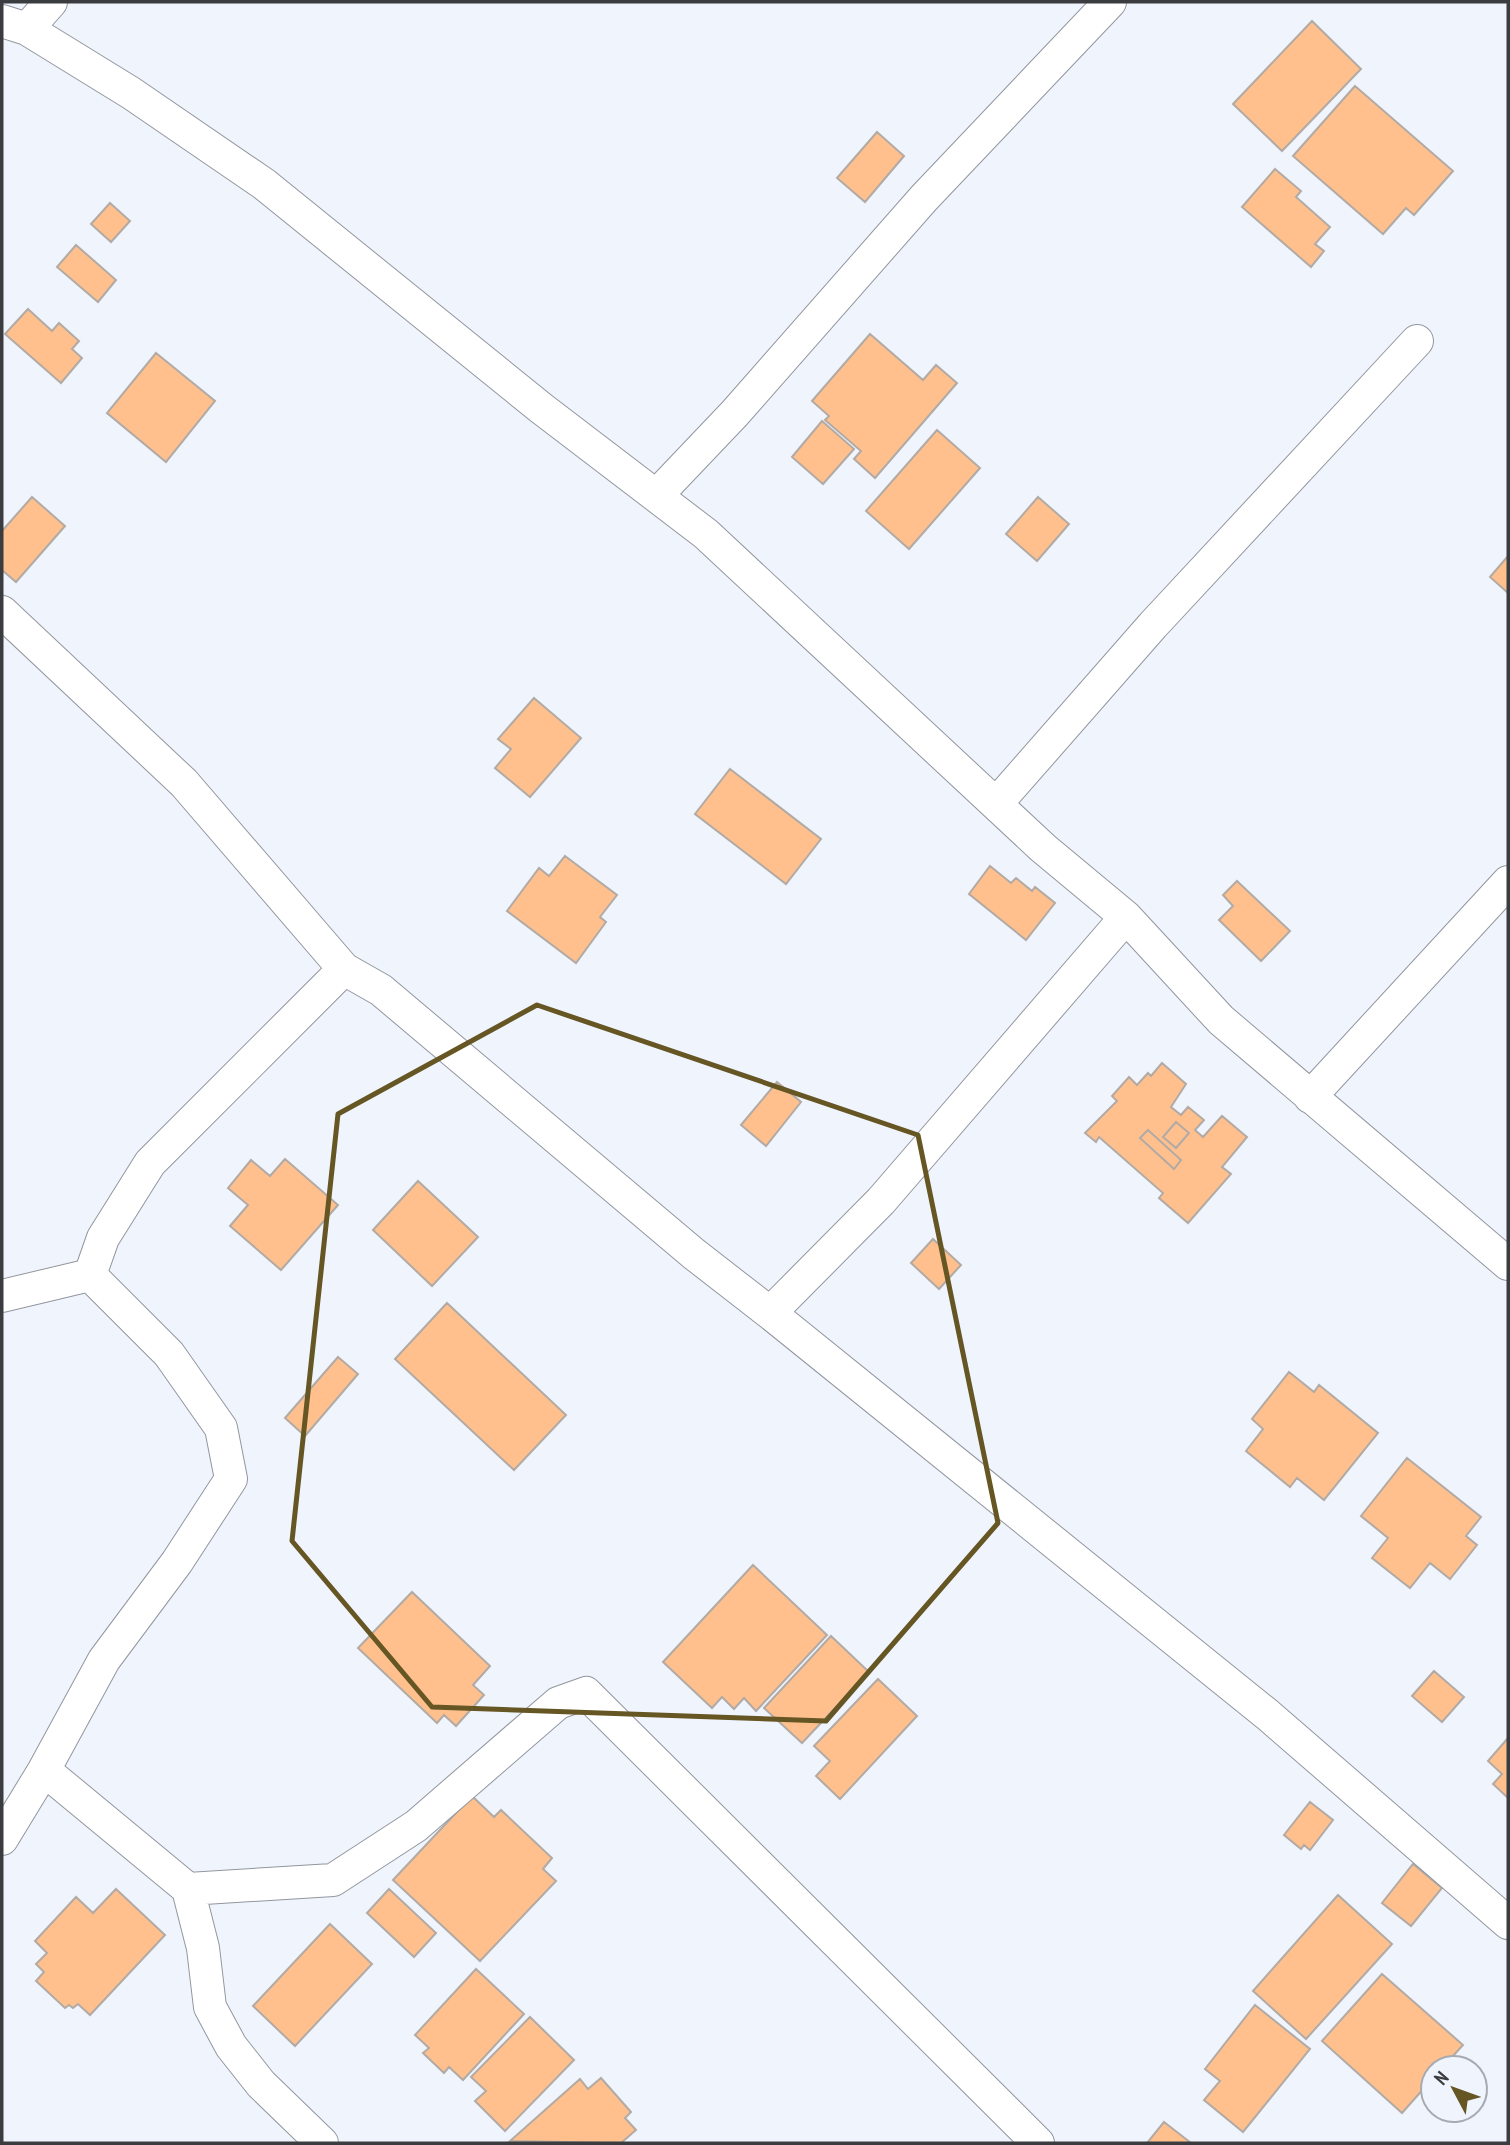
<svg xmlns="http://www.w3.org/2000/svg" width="1510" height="2145" viewBox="0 0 1510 2145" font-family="'PT Sans Narrow',sans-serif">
	<rect width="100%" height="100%" fill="#f0f4fd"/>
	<!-- building -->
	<path fill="#ffc08d" stroke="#b2aaa4" stroke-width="2" d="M1312,21L1361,69L1282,151L1233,104Z
		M1355,86L1453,171L1414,215L1406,208L1383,234L1293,156Z
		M877,132L904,156L865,202L837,178Z
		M1275,169L1301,191L1296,197L1330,227L1315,244L1324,251L1311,267L1242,207Z
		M110,203L130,221L111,242L91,224Z
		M76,245L116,280L98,302L57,267Z
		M28,309L52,331L59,323L79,341L72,349L82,358L61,383L5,334Z
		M870,334L923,380L936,365L957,383L875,478L854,459L861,451L825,420L829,416L812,401Z
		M156,353L215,401L166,462L107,413Z
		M822,421L854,449L823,484L792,457Z
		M937,430L980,468L909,549L866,511Z
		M32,497L65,526L16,582L2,570V531Z
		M1038,497L1069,524L1037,561L1006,534Z
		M1508,556V593L1490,577Z
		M534,698L581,738L530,797L495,768L511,749L498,739Z
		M730,769L821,839L786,884L695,814Z
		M565,856L617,895L600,917L606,922L576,963L507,911L539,868L549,876Z
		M990,866L1011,883L1016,878L1032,891L1035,887L1055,903L1026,940L969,894Z
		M1237,881L1290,931L1261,961L1219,920L1233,906L1223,895Z
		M1162,1063L1186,1084L1171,1107L1181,1115L1188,1107L1204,1120L1195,1130L1203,1137L1222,1116L1247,1137L1222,1167L1231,1174L1188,1223L1159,1198L1163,1193L1099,1137L1096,1142L1085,1133L1117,1101L1112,1096L1129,1077L1137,1085L1148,1073L1151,1076Z
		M777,1082L801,1102L766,1146L741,1125Z
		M1176,1122L1189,1133L1176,1148L1163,1137Z
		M1148,1130L1181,1160L1174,1169L1140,1138Z
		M285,1159L338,1205L281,1270L230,1226L248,1205L228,1188L251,1160L270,1176Z
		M418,1181L478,1237L432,1286L373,1230Z
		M933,1239L961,1265L939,1289L911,1263Z
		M447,1303L566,1415L514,1470L395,1359Z
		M338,1357L358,1374L305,1436L285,1418Z
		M1289,1372L1314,1392L1319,1385L1378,1433L1324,1500L1297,1478L1290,1487L1246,1451L1263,1429L1252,1419Z
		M1407,1458L1481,1517L1466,1536L1477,1545L1450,1579L1430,1563L1410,1588L1372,1558L1388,1538L1361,1516Z
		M753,1565L827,1635L756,1711L744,1698L734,1709L722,1697L712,1708L663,1662Z
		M412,1592L490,1666L473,1685L484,1695L456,1726L444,1715L437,1723L358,1648Z
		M831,1636L869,1672L802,1743L764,1708Z
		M1434,1671L1464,1697L1442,1722L1412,1696Z
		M878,1679L917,1716L840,1799L816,1776L830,1761L814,1746Z
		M1508,1738V1798L1493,1784L1502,1774L1488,1761Z
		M472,1796L494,1817L501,1810L552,1858L543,1869L556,1881L480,1961L393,1880Z
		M1310,1802L1333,1820L1310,1850L1304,1845L1301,1849L1284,1835Z
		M1413,1864L1442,1888L1411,1926L1382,1903Z
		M116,1889L165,1935L90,2015L78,2004L73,2008L69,2005L65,2008L36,1981L44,1972L36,1964L47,1953L35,1941L76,1897L93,1913Z
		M389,1889L436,1933L414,1957L367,1913Z
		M1338,1895L1392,1944L1306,2039L1253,1991Z
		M330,1924L372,1964L295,2046L253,2006Z
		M476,1969L524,2014L463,2080L449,2067L444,2073L423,2053L429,2048L415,2035Z
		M1382,1974L1463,2045L1442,2068H1433V2078L1402,2113L1322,2041Z
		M1255,2005L1310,2049L1243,2132L1204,2100L1220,2081L1205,2069Z
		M530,2017L574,2060L505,2131L475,2101L486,2091L471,2077Z
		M601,2078L631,2112L625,2118L636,2130L621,2143L510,2141L580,2079L588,2089Z
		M1164,2122L1191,2143H1147Z"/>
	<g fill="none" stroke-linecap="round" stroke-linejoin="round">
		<!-- minor casing -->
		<g stroke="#92969e" stroke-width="34">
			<path id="minor" d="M2,21L27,29L131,93L264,184L541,408L706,534L1043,848L1126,917L1221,1020L1508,1264
				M27,29L51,2
				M657,495L735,413L924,198L1110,2
				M2,612L184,783L344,969L381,990L694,1254L770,1313L881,1201L1126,917
				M997,803L1153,625L1417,341
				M1310,1097L1508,882
				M90,1275L103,1238L150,1163L344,969
				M2,1296L90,1275
				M770,1313L1268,1715L1508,1923
				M44,1770L188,1889L203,1948L210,2007L231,2046L261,2084L322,2143
				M2,1839L44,1770L104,1660L177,1562L231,1479L221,1428L169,1354L90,1275
				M188,1889L333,1880L416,1826L558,1703L586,1693L1038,2143"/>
		</g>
		<!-- minor -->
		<use href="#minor" stroke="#fff" stroke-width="32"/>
	</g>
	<!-- marked area -->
	<path fill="none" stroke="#655623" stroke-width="5" stroke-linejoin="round" d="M537,1005L918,1135L998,1523L826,1721L432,1707L292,1541L338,1114Z"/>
	<!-- border -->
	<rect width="1510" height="2145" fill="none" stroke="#3a3c3f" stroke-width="7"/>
	<!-- north arrow -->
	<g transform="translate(1454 2089) rotate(311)"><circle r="33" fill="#f0f4fd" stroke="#a7aab1" stroke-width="2"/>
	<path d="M0-5L12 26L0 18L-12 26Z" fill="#655623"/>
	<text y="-10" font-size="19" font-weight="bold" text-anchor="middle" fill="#3a3c3f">N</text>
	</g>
</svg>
